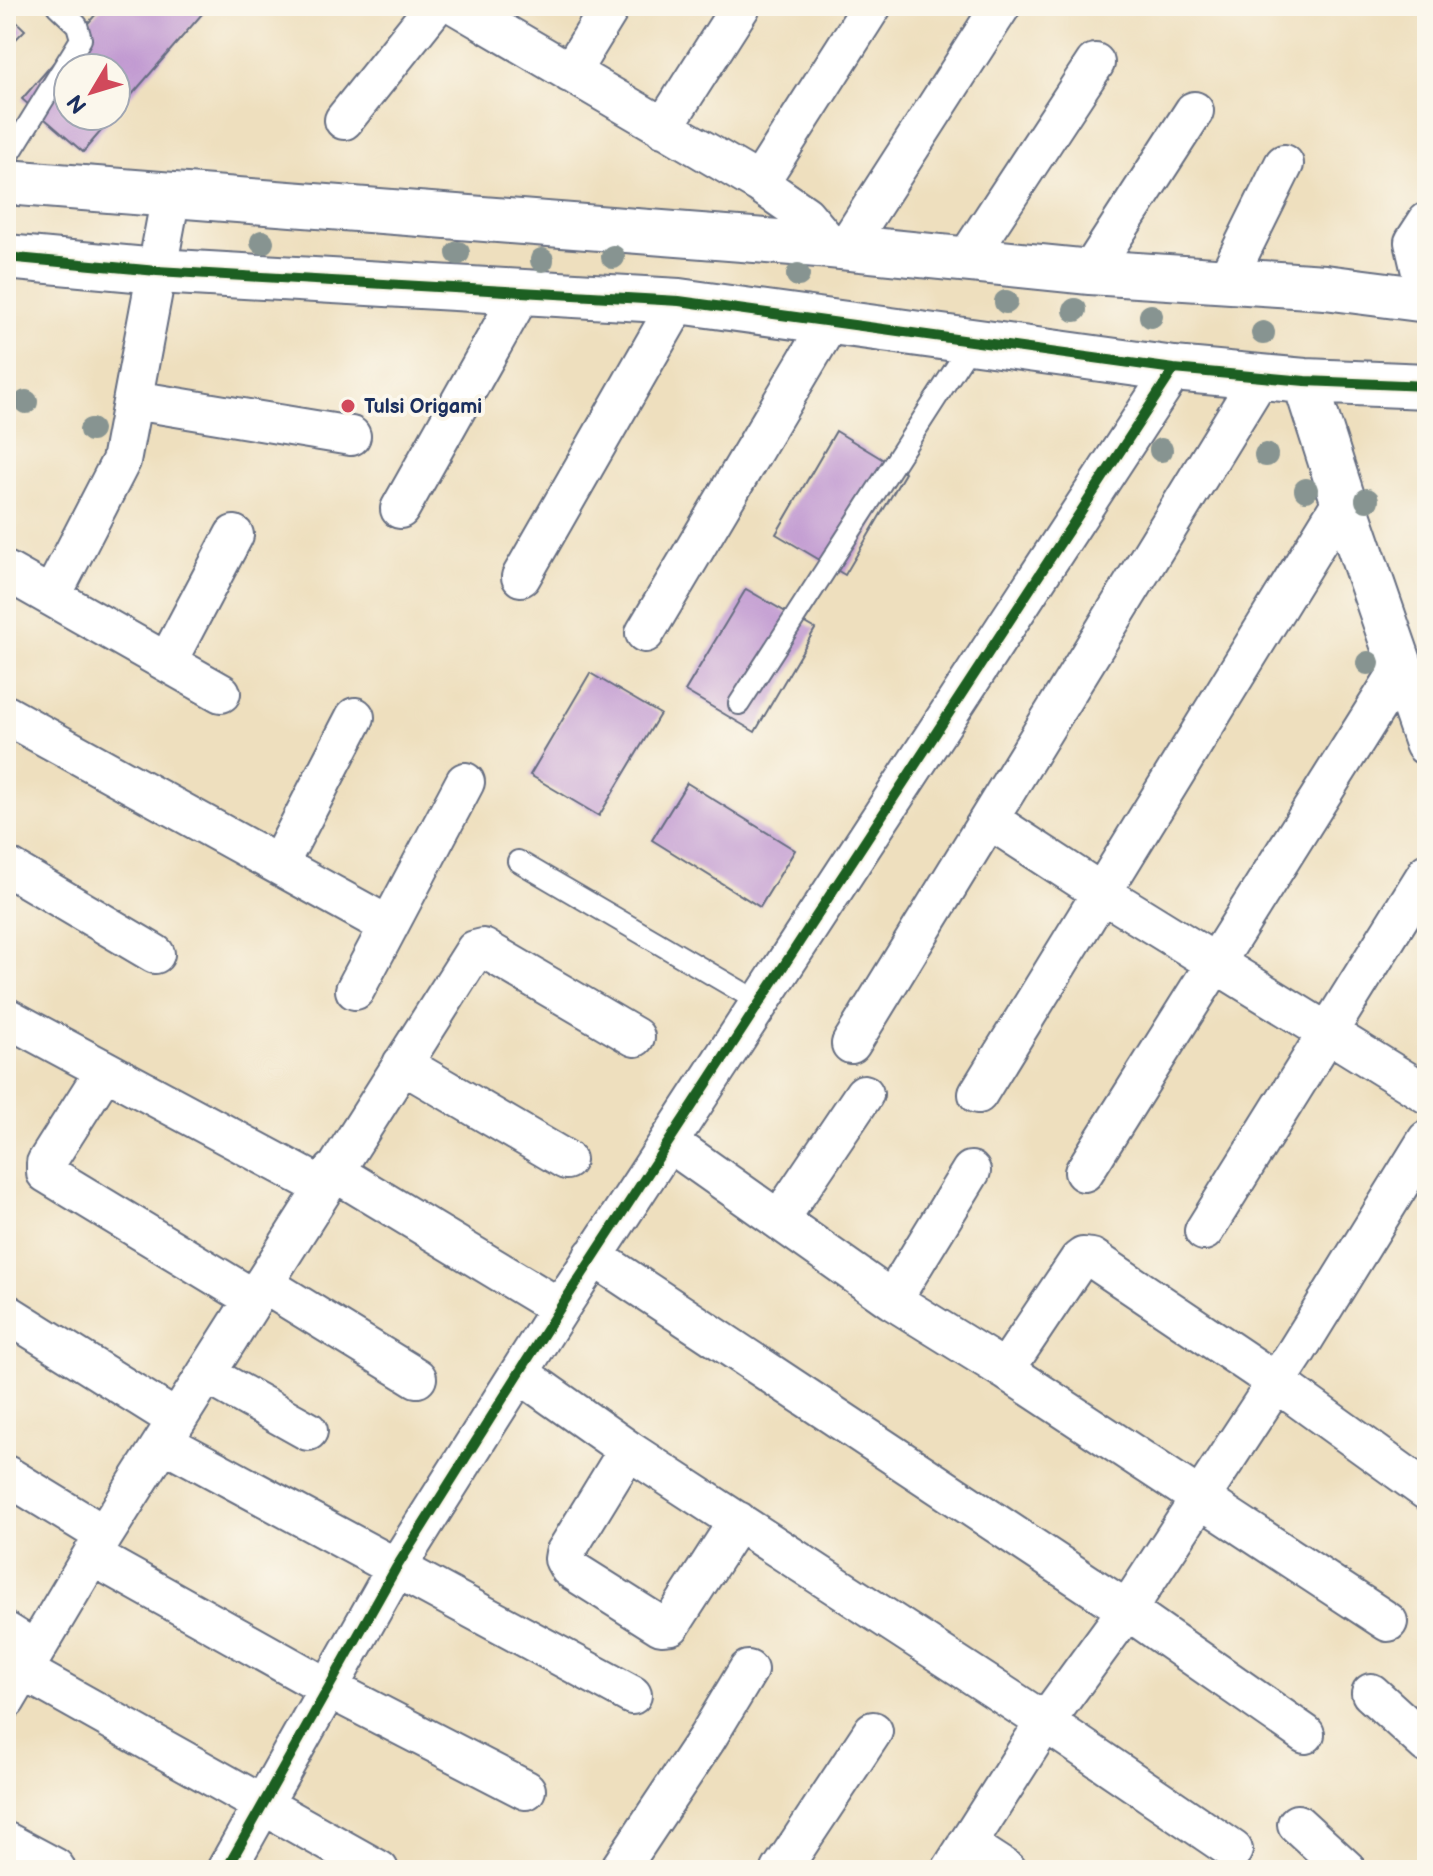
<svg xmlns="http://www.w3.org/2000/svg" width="1433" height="1876" viewBox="0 0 1433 1876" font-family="'Balsamiq Sans',sans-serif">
	<rect width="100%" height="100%" fill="#fbf7ec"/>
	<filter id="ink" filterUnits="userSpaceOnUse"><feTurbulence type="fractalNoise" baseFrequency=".0125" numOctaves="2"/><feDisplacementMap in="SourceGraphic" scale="16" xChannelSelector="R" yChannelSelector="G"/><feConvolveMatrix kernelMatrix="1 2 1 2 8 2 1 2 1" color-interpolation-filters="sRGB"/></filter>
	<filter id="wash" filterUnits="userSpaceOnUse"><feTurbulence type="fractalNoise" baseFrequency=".006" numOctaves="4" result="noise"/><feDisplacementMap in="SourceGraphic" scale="32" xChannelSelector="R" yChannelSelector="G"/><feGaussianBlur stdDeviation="1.8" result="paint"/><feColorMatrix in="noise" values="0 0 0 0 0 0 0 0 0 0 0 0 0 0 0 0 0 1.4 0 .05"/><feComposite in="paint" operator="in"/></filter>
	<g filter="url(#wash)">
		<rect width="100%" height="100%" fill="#eedfbe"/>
		<g id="blocks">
			<!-- building -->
			<path fill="#c19ad1" d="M103,6H209L116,113V68H68V116H114L83,152L22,99Z
				M6,12L25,30L6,49Z
				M836,431L905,473L845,575L776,534Z
				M746,589L815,629L755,732L685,691Z
				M590,673L660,714L599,816L530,775Z
				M687,783L795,850L760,907L652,840Z"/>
		</g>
	</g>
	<g filter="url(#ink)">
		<use href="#blocks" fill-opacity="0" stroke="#656d80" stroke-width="2"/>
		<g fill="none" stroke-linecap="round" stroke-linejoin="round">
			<!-- service casing -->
			<g stroke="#656d80" stroke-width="24">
				<path id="service" d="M6,160L81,39L77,25L57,6
					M739,704L973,341
					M518,861L759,1002"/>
			</g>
			<!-- minor casing -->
			<g stroke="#656d80" stroke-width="42">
				<path id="minor" d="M457,6L759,183L805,215L831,246
					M570,73L611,6
					M344,120L435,6
					M663,128L741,6
					M759,183L872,6
					M1427,222L1414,242L1427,298
					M846,247L1001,6
					M965,261L1095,63
					M1090,272L1194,111
					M1226,281L1284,164
					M134,400L351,436
					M400,509L522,292
					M6,571L221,693
					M521,577L679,301
					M52,595L121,461L171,195
					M645,633L831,320
					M167,662L234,535
					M6,715L389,926
					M990,820L1102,893L1427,1094
					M279,864L355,717
					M6,866L155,954
					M355,990L465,782
					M6,1017L323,1187
					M851,1044L1260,377
					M402,1064L566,1160
					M105,1070L46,1163V1173L254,1299
					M978,1094L1343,500
					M670,1143L892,1300L1005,1370L1388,1622
					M333,1171L560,1308
					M1084,1172L1401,668
					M779,1220L864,1094
					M1204,1231L1427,873
					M593,1256L1127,1610L1305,1734
					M264,1284L417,1378
					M892,1300L971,1171
					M6,1313L177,1420
					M1005,1370L1079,1260L1083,1257L1092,1258L1276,1382L1427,1491
					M519,1373L628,1450L1045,1722L1233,1850
					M206,1374L308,1431
					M163,1442L632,1695
					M628,1450L565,1553L564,1559L569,1568L661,1626L671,1625L738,1521
					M6,1475L104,1535
					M92,1556L328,1688L526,1790
					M6,1632L35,1650
					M24,1671L379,1870
					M1371,1693L1427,1744
					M6,1700L104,1535L475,950L483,948L635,1037
					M1297,1824L1347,1870
					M967,1844L1007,1870
					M226,1870L396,1568L560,1308L1174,369
					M619,1870L707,1738L748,1670
					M781,1870L873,1731
					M951,1870L1045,1722L1127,1610L1296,1352L1427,1140"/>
			</g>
			<!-- tertiary casing -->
			<g stroke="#656d80" stroke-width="48">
				<path id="tertiary" d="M6,182L831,246L1090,272L1325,287L1427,300
					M6,257L157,271L679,301L1174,369L1305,381L1427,386
					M1305,381L1343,500L1427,743
					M6,1845L53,1870"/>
			</g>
			<!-- service -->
			<use href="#service" stroke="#fff" stroke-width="20"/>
			<!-- minor -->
			<use href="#minor" stroke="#fff" stroke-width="38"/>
			<!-- tertiary -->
			<use href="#tertiary" stroke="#fff" stroke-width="44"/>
			<!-- cycleway casing -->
			<g stroke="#fbf7ec" stroke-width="15">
				<path id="cycleway" d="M6,257L157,271L679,301L1174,369L1305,381L1427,386
					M226,1870L396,1568L560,1308L1174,369"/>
			</g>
			<!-- cycleway -->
			<use href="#cycleway" stroke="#1b5e20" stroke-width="10"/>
		</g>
		<!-- trees -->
		<g fill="#879491">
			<circle cx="262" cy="242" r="12"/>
			<circle cx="458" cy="253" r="12"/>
			<circle cx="613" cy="257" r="12"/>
			<circle cx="542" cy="260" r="12"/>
			<circle cx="798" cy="275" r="12"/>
			<circle cx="1006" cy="302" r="12"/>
			<circle cx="1075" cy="310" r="12"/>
			<circle cx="1151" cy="316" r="12"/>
			<circle cx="1263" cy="333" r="12"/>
			<circle cx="26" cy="402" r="12"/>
			<circle cx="91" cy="430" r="12"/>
			<circle cx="1161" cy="450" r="12"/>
			<circle cx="1266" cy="455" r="12"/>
			<circle cx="1306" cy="490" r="12"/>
			<circle cx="1367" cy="500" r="12"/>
			<circle cx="1368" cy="663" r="12"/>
		</g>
	</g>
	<!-- markers -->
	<circle fill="#d1495b" stroke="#fbf7ec" stroke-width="3" cx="348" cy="406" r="8"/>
	<g text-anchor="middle" stroke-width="8" stroke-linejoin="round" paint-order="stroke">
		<!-- poi labels -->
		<g font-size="20" font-weight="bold" fill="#1b2f5e" stroke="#fbf7ec" text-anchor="start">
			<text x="364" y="413">Tulsi Origami</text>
		</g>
	</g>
	<!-- margin -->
	<rect width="1433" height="1876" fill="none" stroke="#fbf7ec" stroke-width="32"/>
	<!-- north arrow -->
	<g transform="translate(92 92) rotate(232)"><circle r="38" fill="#fbf7ec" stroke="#a1a7b3" stroke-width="2"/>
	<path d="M0-6L14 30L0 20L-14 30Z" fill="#d1495b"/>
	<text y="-12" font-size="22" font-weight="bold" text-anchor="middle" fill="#1b2f5e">N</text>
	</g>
</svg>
